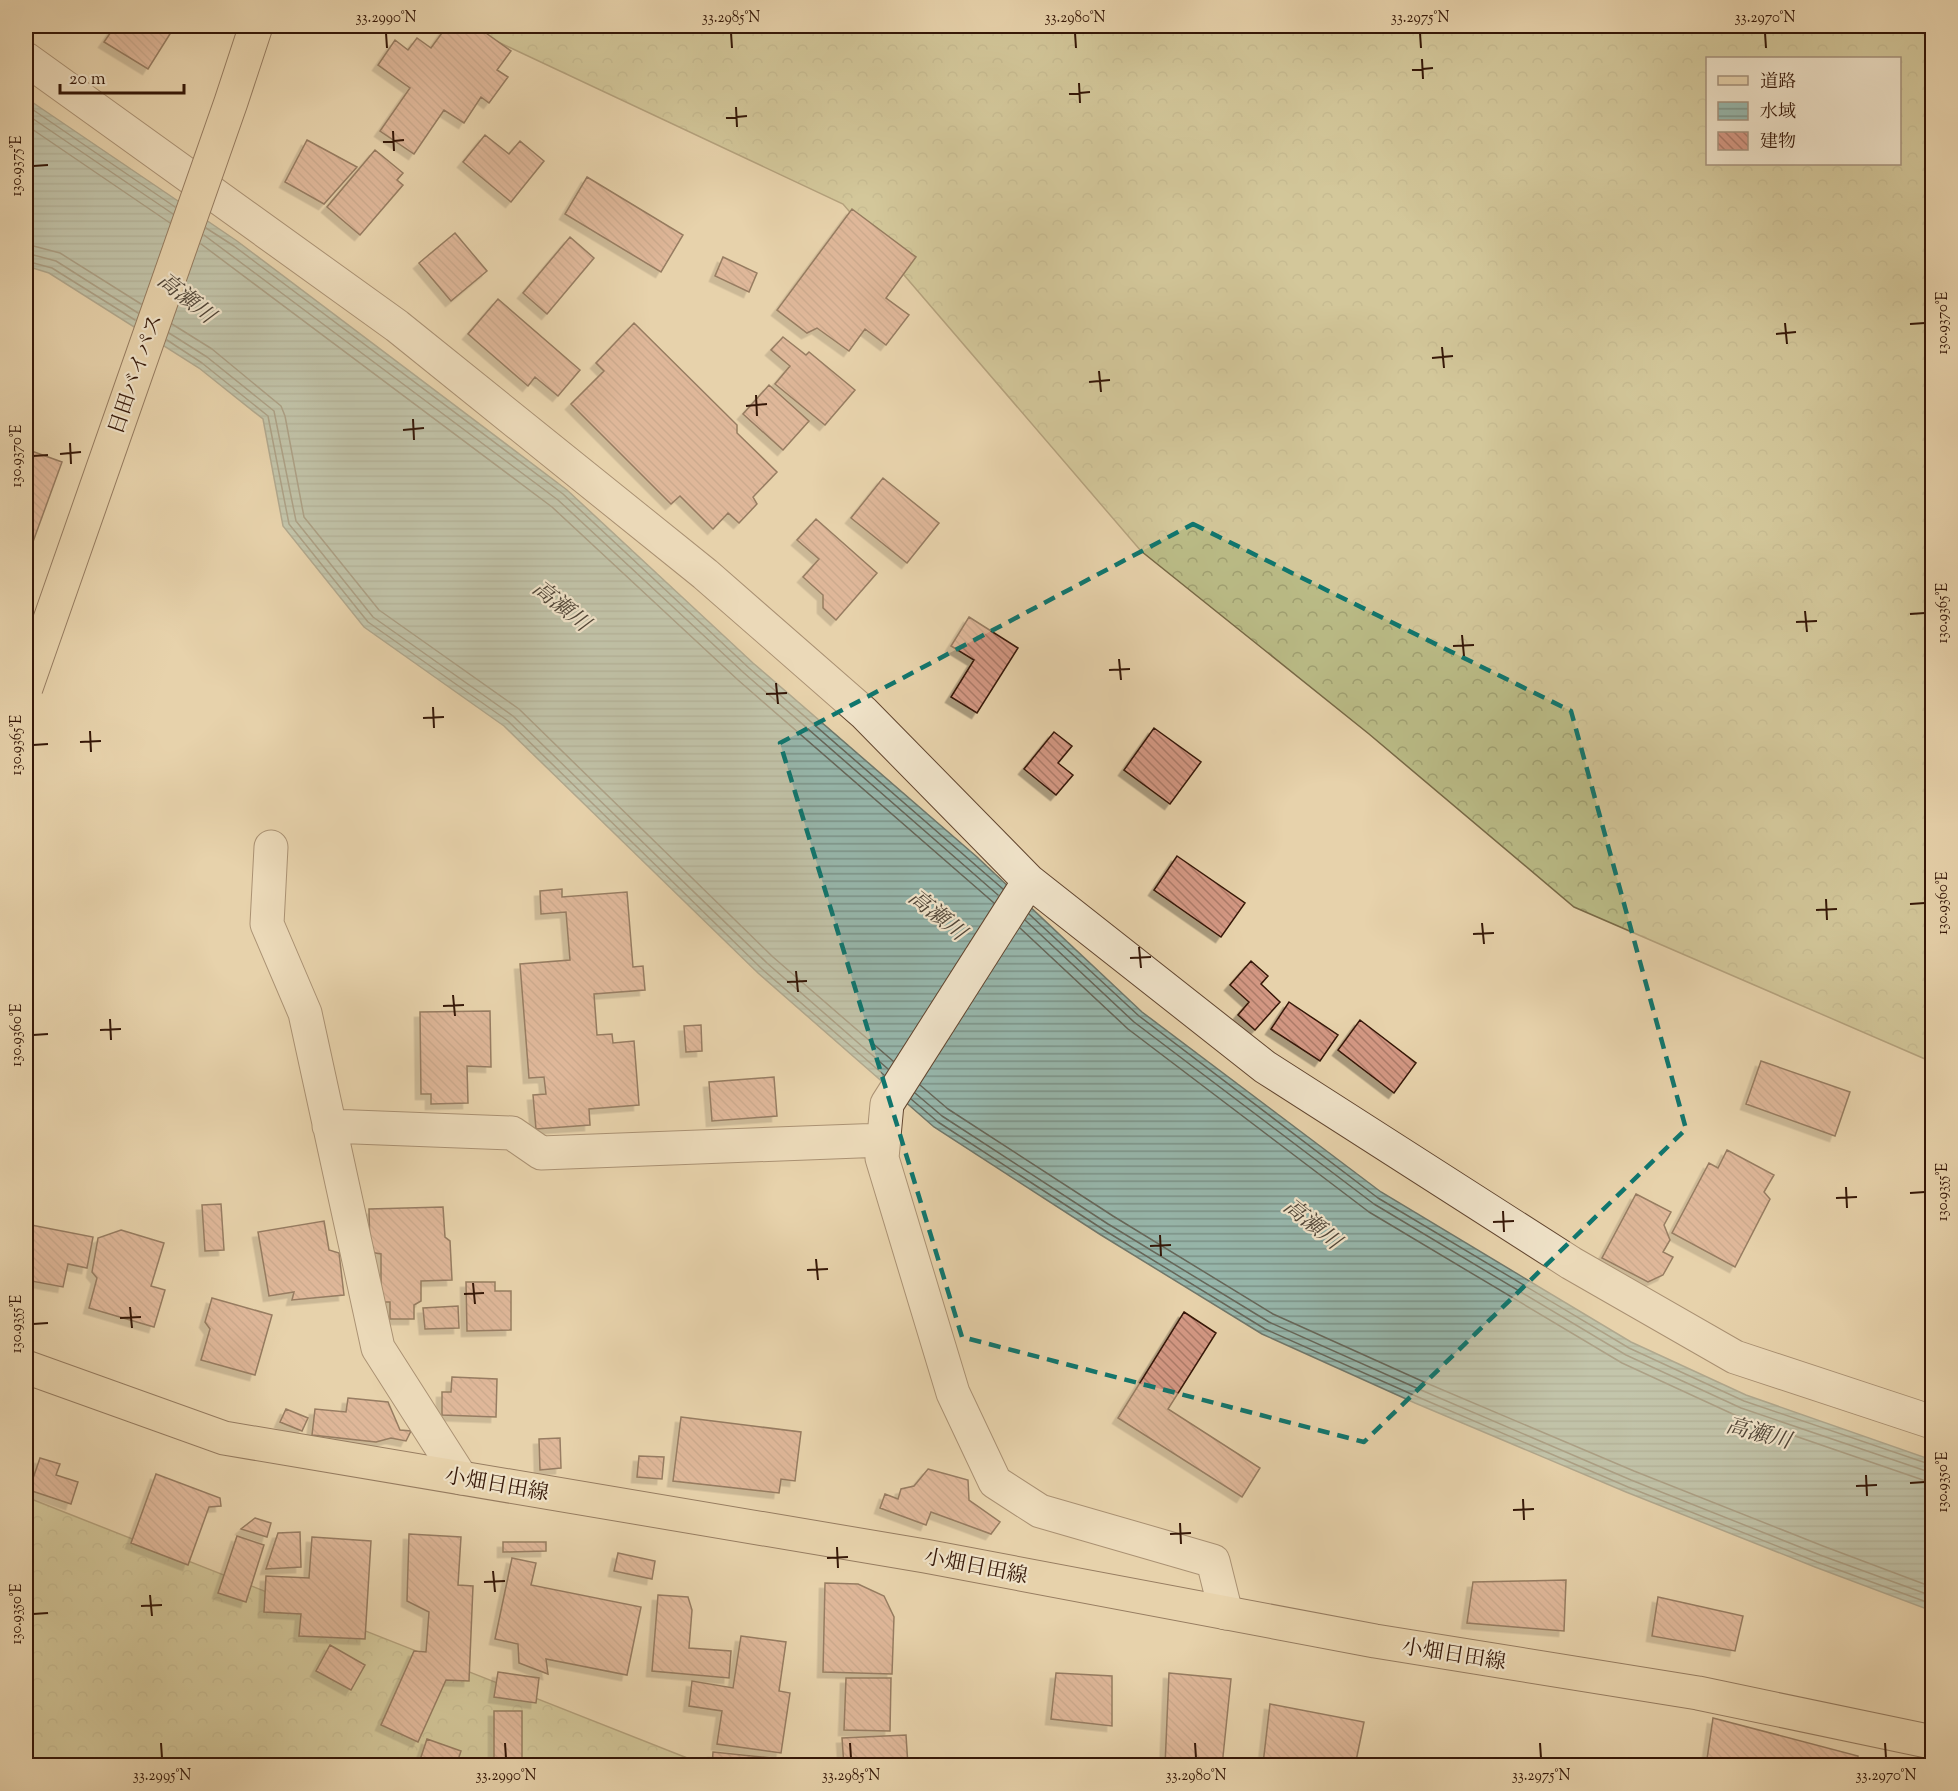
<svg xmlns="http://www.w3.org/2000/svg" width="1958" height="1791" viewBox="0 0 1958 1791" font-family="'Sorts Mill Goudy','Noto Serif JP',serif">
	<defs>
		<pattern id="forest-crowns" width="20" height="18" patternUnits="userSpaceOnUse" patternTransform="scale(1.5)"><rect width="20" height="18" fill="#babb86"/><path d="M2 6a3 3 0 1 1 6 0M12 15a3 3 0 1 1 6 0" fill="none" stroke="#a0a072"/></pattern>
		<pattern id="water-rules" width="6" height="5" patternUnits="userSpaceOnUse" patternTransform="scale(1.5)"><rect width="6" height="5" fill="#97b7ac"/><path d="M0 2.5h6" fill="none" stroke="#7c948a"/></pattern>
		<pattern id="building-back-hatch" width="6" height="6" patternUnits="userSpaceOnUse" patternTransform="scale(1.5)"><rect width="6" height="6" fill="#d49884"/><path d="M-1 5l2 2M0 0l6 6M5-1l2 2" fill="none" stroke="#ad7b6a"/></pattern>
		<filter id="shadow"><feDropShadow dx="-5.5" dy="5.5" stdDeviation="0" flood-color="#0004"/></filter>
	</defs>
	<rect width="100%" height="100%" fill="#e7d2ab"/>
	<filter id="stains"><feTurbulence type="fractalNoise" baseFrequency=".00333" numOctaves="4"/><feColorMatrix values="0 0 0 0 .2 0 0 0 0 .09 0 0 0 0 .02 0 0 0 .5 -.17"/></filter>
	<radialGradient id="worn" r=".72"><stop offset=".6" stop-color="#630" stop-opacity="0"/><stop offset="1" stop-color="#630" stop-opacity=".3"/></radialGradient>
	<!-- forest -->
	<path fill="url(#forest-crowns)" stroke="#786946" stroke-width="1.5" fill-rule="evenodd" d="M464,26H1932V1062L1574,907L1369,734L1141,551L843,204ZM1708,58H1900V164H1708Z
		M26,1497L705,1765H26Z"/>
	<!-- water -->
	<path fill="url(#water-rules)" stroke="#70776a" stroke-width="1.5" d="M26,98L237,241L567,490L753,663L977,857L1142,1012L1381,1192L1631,1342L1746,1395L1932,1460V1611L1815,1567L1626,1492L1415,1403L1262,1334L1101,1235L934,1127L758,973L504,726L364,627L283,526L263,419L199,368L49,273L26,266Z"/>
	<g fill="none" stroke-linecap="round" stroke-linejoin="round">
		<!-- shore -->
		<path stroke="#66675a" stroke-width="1.5" d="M26,105L175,207
			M26,114L173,214
			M26,125L170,223
			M206,228L234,246L563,494L749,668L1003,889
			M204,235L558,500L744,673L998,895
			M26,244L60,253L141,304
			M201,244L552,507L738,680L994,903
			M26,253L56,261L138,313
			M26,261L52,268L135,320
			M172,324L212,349L281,406L285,416L304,517L379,610L519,709L773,957L893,1061
			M169,333L207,357L274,411L296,521L373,617L513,716L767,963L888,1069
			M167,340L202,363L268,416L289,524L368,622L508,721L762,969L884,1075
			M1029,914L1139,1016L1378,1198L1629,1348L1744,1401L1932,1465
			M1025,920L1134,1022L1374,1204L1626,1355L1741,1408L1932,1473
			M1020,928L1128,1029L1369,1212L1622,1363L1737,1416L1923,1480L1932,1482
			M920,1085L948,1109L1113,1216L1273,1314L1424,1382L1634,1471L1823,1546L1932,1587
			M915,1093L942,1116L1108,1224L1269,1322L1421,1390L1631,1480L1820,1555L1932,1596
			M911,1099L938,1122L1104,1230L1265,1329L1418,1397L1628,1487L1817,1562L1932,1604"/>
	</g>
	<!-- building -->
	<path fill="url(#building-back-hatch)" stroke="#351707" stroke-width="1.5" filter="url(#shadow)" d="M115,26H175L148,69L104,42Z
		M447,26H476L511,51L497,70L508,77L489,103L481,97L464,123L444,110L414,154L380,131L410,88L378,65L395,40L408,50L417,38L431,48Z
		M485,135L509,154L520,141L544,161L511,202L463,162Z
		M307,140L357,167L324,204L285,182Z
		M375,150L403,173L397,180L403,185L360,235L327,207Z
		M587,177L683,235L661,272L565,214Z
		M852,209L916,257L886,298L909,315L886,345L865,329L849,351L817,328L807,333L777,310Z
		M455,233L487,271L451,301L419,263Z
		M570,237L594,258L547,314L523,293Z
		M723,257L757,273L749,292L715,276Z
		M498,299L580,370L558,396L535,377L528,386L468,334Z
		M634,323L737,425V433L777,472L753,497L757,504L739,523L728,513L713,529L680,496L671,504L571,404L604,371L596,363Z
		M783,337L806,355L809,352L855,390L825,425L775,384L790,366L771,350Z
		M769,385L809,421L783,450L743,414Z
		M26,449L62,462L26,561Z
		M883,478L939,523L907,563L851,518Z
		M816,519L877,573L836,620L823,608V595L803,577L819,559L797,540Z
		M969,617L1018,648L977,713L951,697L974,660L951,646Z
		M1154,728L1201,762L1170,804L1124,770Z
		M1054,732L1072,746L1058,763L1073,775L1056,795L1024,769Z
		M1177,856L1245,903L1221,937L1154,890Z
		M562,889V897L627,892L633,967L643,966L645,990L594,994L597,1035L612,1034L613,1043L634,1041L639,1105L589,1109L590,1125L536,1129L533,1095L546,1094L544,1077L529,1078L520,964L570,960L566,912L541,914L540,891Z
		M1251,961L1268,976L1261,984L1280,1002L1255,1030L1238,1015L1249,1002L1230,985Z
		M1289,1002L1338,1035L1320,1061L1271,1029Z
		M490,1011L491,1067L467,1066L468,1103L431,1104V1094H421L420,1012Z
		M1360,1020L1416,1063L1394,1093L1338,1050Z
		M701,1025L702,1051L686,1052L684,1026Z
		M1761,1061L1850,1092L1835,1136L1746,1104Z
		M774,1077L777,1116L712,1121L709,1082Z
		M1727,1150L1774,1175L1764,1192L1770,1199L1735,1267L1672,1233L1709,1163L1718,1168Z
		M1636,1194L1671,1212L1664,1225L1670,1240L1663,1252L1673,1257L1663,1275L1648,1282L1602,1258Z
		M221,1204L224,1250L205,1251L202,1205Z
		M443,1207L445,1237L450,1241L452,1280L421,1281V1301L414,1305V1319H390V1302H381V1254L370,1252L369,1209Z
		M324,1221L329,1250L339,1253L344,1295L292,1300L294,1292L269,1296L258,1232Z
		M26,1224L93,1237L87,1268L68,1264L63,1287L26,1280Z
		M121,1230L164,1243L151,1286L165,1290L154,1327L89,1308L97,1278L92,1272L98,1238Z
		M466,1282H495V1291H511V1330L467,1331Z
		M212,1298L272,1315L255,1375L201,1360L210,1329L205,1322Z
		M458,1306L459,1328L425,1329L423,1308Z
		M1184,1312L1216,1333L1168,1409L1260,1468L1242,1497L1118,1418Z
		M452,1377L497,1379L496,1417L442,1415V1392H451Z
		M348,1398L388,1402L400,1430L411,1431L406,1441L391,1438L376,1442L312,1435L315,1409L346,1412Z
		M286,1409L308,1418L302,1431L280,1422Z
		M681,1417L801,1432L795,1481L781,1479L779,1493L673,1481Z
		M560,1438L561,1468L540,1470L539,1439Z
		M26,1445L32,1447L26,1468Z
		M639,1456L664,1457L662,1479L637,1477Z
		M40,1458L60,1464L56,1475L78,1482L71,1504L29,1490Z
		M928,1469L968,1480L969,1500L1000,1522L991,1534L931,1512L926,1525L880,1508L885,1494L898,1499L901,1489L914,1486Z
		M156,1474L220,1498L221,1506L209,1507L188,1565L131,1543Z
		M255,1518L271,1523L267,1537L241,1529Z
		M300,1532L301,1567L266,1569L278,1533Z
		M409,1534L461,1537L458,1585L473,1586L469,1681L446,1680L418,1742L381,1725L414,1651L426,1652L429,1612L407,1601Z
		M237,1536L264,1545L246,1602L218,1593Z
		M312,1537L371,1541L365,1639L299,1636L301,1614L264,1612L266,1576L309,1578Z
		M503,1542H546V1551L503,1552Z
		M618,1553L655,1561L652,1579L614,1571Z
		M512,1558L536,1563L531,1585L641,1607L627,1675L546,1659L548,1674L519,1663L518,1644L495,1639Z
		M1566,1580L1564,1631L1467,1623L1473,1582Z
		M825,1583L858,1584L884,1596L894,1617L892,1674L823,1672Z
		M658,1595L688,1597L692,1610L689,1648L731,1651L729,1678L652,1671Z
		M1658,1597L1743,1616L1735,1651L1652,1636Z
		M741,1636L786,1642L779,1691L790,1693L781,1753L717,1744L722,1711L689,1706L692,1681L733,1688Z
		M330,1645L365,1665L351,1690L316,1671Z
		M498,1672L539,1678L536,1703L494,1697Z
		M1056,1673L1112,1676V1726L1051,1719Z
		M1169,1673L1231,1679L1222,1766H1165Z
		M846,1678H891L890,1731L844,1730Z
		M1270,1704L1364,1722L1355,1766H1275L1263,1764Z
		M494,1711H522V1766H494Z
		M1713,1718L1858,1756L1857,1766H1706Z
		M906,1735L908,1766H844L842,1738Z
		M427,1739L461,1751L456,1766H418Z
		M713,1752L780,1759L779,1766H712Z"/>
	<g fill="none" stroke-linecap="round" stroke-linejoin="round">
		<!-- minor casing -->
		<g stroke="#624630" stroke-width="35">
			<path id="minor" d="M26,59L397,326L705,574L864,713L1029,881L1265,1067L1571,1263L1735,1357L1932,1422
				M271,847L267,924L305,1013L378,1348L461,1478
				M1029,881L887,1104L882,1158L953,1393L995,1482L1040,1511L1213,1561L1226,1613
				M329,1126L512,1133L541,1153L884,1140"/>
		</g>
		<!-- major casing -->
		<g stroke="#351707" stroke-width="35">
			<path id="major" d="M26,1367L224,1438L925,1556L1375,1641L1698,1693L1932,1742"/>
		</g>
		<!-- minor -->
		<use href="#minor" stroke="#efe2c8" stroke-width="33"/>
		<!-- major -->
		<use href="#major" stroke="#e7d2ab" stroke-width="33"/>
		<!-- highway-bridge casing -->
		<g stroke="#351707" stroke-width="35" stroke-linecap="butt">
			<path id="highway-bridge" d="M26,688L231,102L256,26"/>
		</g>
		<!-- highway-bridge -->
		<use href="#highway-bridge" stroke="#e7d2ab" stroke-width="33"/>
	</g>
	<!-- marked area -->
	<path d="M0 0H1958V1791H0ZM1193,524L1571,711L1686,1129L1364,1442L962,1337L780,743Z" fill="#e7d2ab" fill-opacity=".55" fill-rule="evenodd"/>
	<path fill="none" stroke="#0f766e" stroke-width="4.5" stroke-dasharray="12 8" stroke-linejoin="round" d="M1193,524L1571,711L1686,1129L1364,1442L962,1337L780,743Z"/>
	<!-- ticks -->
	<path fill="none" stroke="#351707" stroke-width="2" d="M386,33L387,48M731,33L732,48M1075,33L1076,48M1420,33L1421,48M1765,33L1766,48M1422,59L1423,79M1412,70L1433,68M1079,83L1080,103M1069,94L1090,92M736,107L737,127M726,118L747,116M393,131L394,151M383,142L404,140M33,166L48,165M1785,323L1787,344M1910,324L1925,323M1776,334L1796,332M1442,347L1444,368M1432,358L1453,356M1099,371L1101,392M1089,382L1110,380M756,395L757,416M746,406L767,404M413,419L414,440M403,430L424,428M70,443L71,464M60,454L81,452M33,456L48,455M1805,611L1807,632M1910,614L1925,613M1796,622L1817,621M1462,635L1464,656M1453,646L1474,645M1119,659L1121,680M1109,670L1130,669M776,683L778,704M766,694L787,693M433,707L434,728M423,718L444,717M90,731L91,752M80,742L101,741M33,745L48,744M1826,899L1827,920M1910,904L1925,903M1816,910L1837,909M1482,923L1484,944M1473,934L1494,933M1139,947L1141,968M1130,958L1151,957M796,971L798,992M787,982L807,981M453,995L455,1016M443,1006L464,1005M110,1019L111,1040M100,1030L121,1029M33,1035L48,1034M1846,1187L1847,1208M1910,1193L1925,1192M1836,1198L1857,1197M1503,1211L1504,1232M1493,1222L1514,1221M1160,1235L1161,1256M1150,1246L1171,1245M816,1259L818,1280M807,1270L828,1269M473,1283L475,1304M464,1294L484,1293M130,1307L132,1328M120,1318L141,1317M33,1324L48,1323M1866,1475L1867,1496M1910,1483L1925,1482M1856,1486L1877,1485M1523,1499L1524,1520M1513,1510L1534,1509M1180,1523L1181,1544M1170,1534L1191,1533M837,1547L838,1568M827,1558L848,1557M493,1571L495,1592M484,1582L505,1581M150,1595L152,1616M141,1606L162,1605M33,1614L48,1613M161,1743L162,1758M505,1743L506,1758M850,1743L851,1758M1195,1743L1196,1758M1540,1743L1541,1758M1885,1743L1886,1758"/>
	<g text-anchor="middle" stroke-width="4.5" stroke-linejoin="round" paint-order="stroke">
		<!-- street labels -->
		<g font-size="21" fill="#351707" stroke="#efe2c8">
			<text transform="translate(135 374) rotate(-71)" y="7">日田バイパス</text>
			<text transform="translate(497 1484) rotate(10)" y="7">小畑日田線</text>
			<text transform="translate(976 1566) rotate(11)" y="7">小畑日田線</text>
			<text transform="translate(1454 1654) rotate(9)" y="7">小畑日田線</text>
		</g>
		<!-- water labels -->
		<g font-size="22" font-style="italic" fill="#524739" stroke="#efe2c8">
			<text transform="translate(187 297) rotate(39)" y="8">高瀬川</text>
			<text transform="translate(562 605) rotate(39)" y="8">高瀬川</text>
			<text transform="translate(938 914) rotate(39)" y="8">高瀬川</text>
			<text transform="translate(1313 1223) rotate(39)" y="8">高瀬川</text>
			<text transform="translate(1759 1432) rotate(15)" y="8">高瀬川</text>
		</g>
	</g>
	<!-- margin -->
	<rect width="1958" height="1791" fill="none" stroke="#e7d2ab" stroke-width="66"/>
	<!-- legend -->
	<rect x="1706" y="57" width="195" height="108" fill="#efe2c8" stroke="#a5917b" stroke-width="1.5"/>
	<rect x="1718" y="76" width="30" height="9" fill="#e7d2ab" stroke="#a5917b" stroke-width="1.5"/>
	<text x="1760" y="87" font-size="18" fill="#351707">道路</text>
	<rect x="1718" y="102" width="30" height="18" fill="url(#water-rules)" stroke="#a5917b" stroke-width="1.5"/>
	<text x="1760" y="117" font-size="18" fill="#351707">水域</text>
	<rect x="1718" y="132" width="30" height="18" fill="url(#building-back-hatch)" stroke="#a5917b" stroke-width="1.5"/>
	<text x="1760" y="147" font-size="18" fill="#351707">建物</text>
	<!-- scale -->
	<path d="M60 84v9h124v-9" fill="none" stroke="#351707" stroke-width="3"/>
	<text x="69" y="84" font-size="18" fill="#351707" stroke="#efe2c8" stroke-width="4.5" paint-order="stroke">20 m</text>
	<rect x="33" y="33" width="1892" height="1725" fill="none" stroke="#351707" stroke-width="2"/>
	<g font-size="15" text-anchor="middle" fill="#351707">
		<text x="386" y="22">33.2990°N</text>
		<text x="731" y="22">33.2985°N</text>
		<text x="1075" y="22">33.2980°N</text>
		<text x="1420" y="22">33.2975°N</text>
		<text x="1765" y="22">33.2970°N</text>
		<text transform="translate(16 166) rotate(-90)" y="5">130.9375°E</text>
		<text transform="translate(1942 323) rotate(-90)" y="5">130.9370°E</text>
		<text transform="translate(16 456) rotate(-90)" y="5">130.9370°E</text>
		<text transform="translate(1942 613) rotate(-90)" y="5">130.9365°E</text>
		<text transform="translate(16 745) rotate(-90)" y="5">130.9365°E</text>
		<text transform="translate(1942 903) rotate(-90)" y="5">130.9360°E</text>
		<text transform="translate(16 1035) rotate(-90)" y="5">130.9360°E</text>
		<text transform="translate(1942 1192) rotate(-90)" y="5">130.9355°E</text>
		<text transform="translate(16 1324) rotate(-90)" y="5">130.9355°E</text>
		<text transform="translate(1942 1482) rotate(-90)" y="5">130.9350°E</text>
		<text transform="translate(16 1614) rotate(-90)" y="5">130.9350°E</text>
		<text x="162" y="1780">33.2995°N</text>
		<text x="506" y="1780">33.2990°N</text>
		<text x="851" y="1780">33.2985°N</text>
		<text x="1196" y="1780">33.2980°N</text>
		<text x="1541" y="1780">33.2975°N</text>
		<text x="1886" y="1780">33.2970°N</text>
	</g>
	<rect width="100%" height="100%" filter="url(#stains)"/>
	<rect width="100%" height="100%" fill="url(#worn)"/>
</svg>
